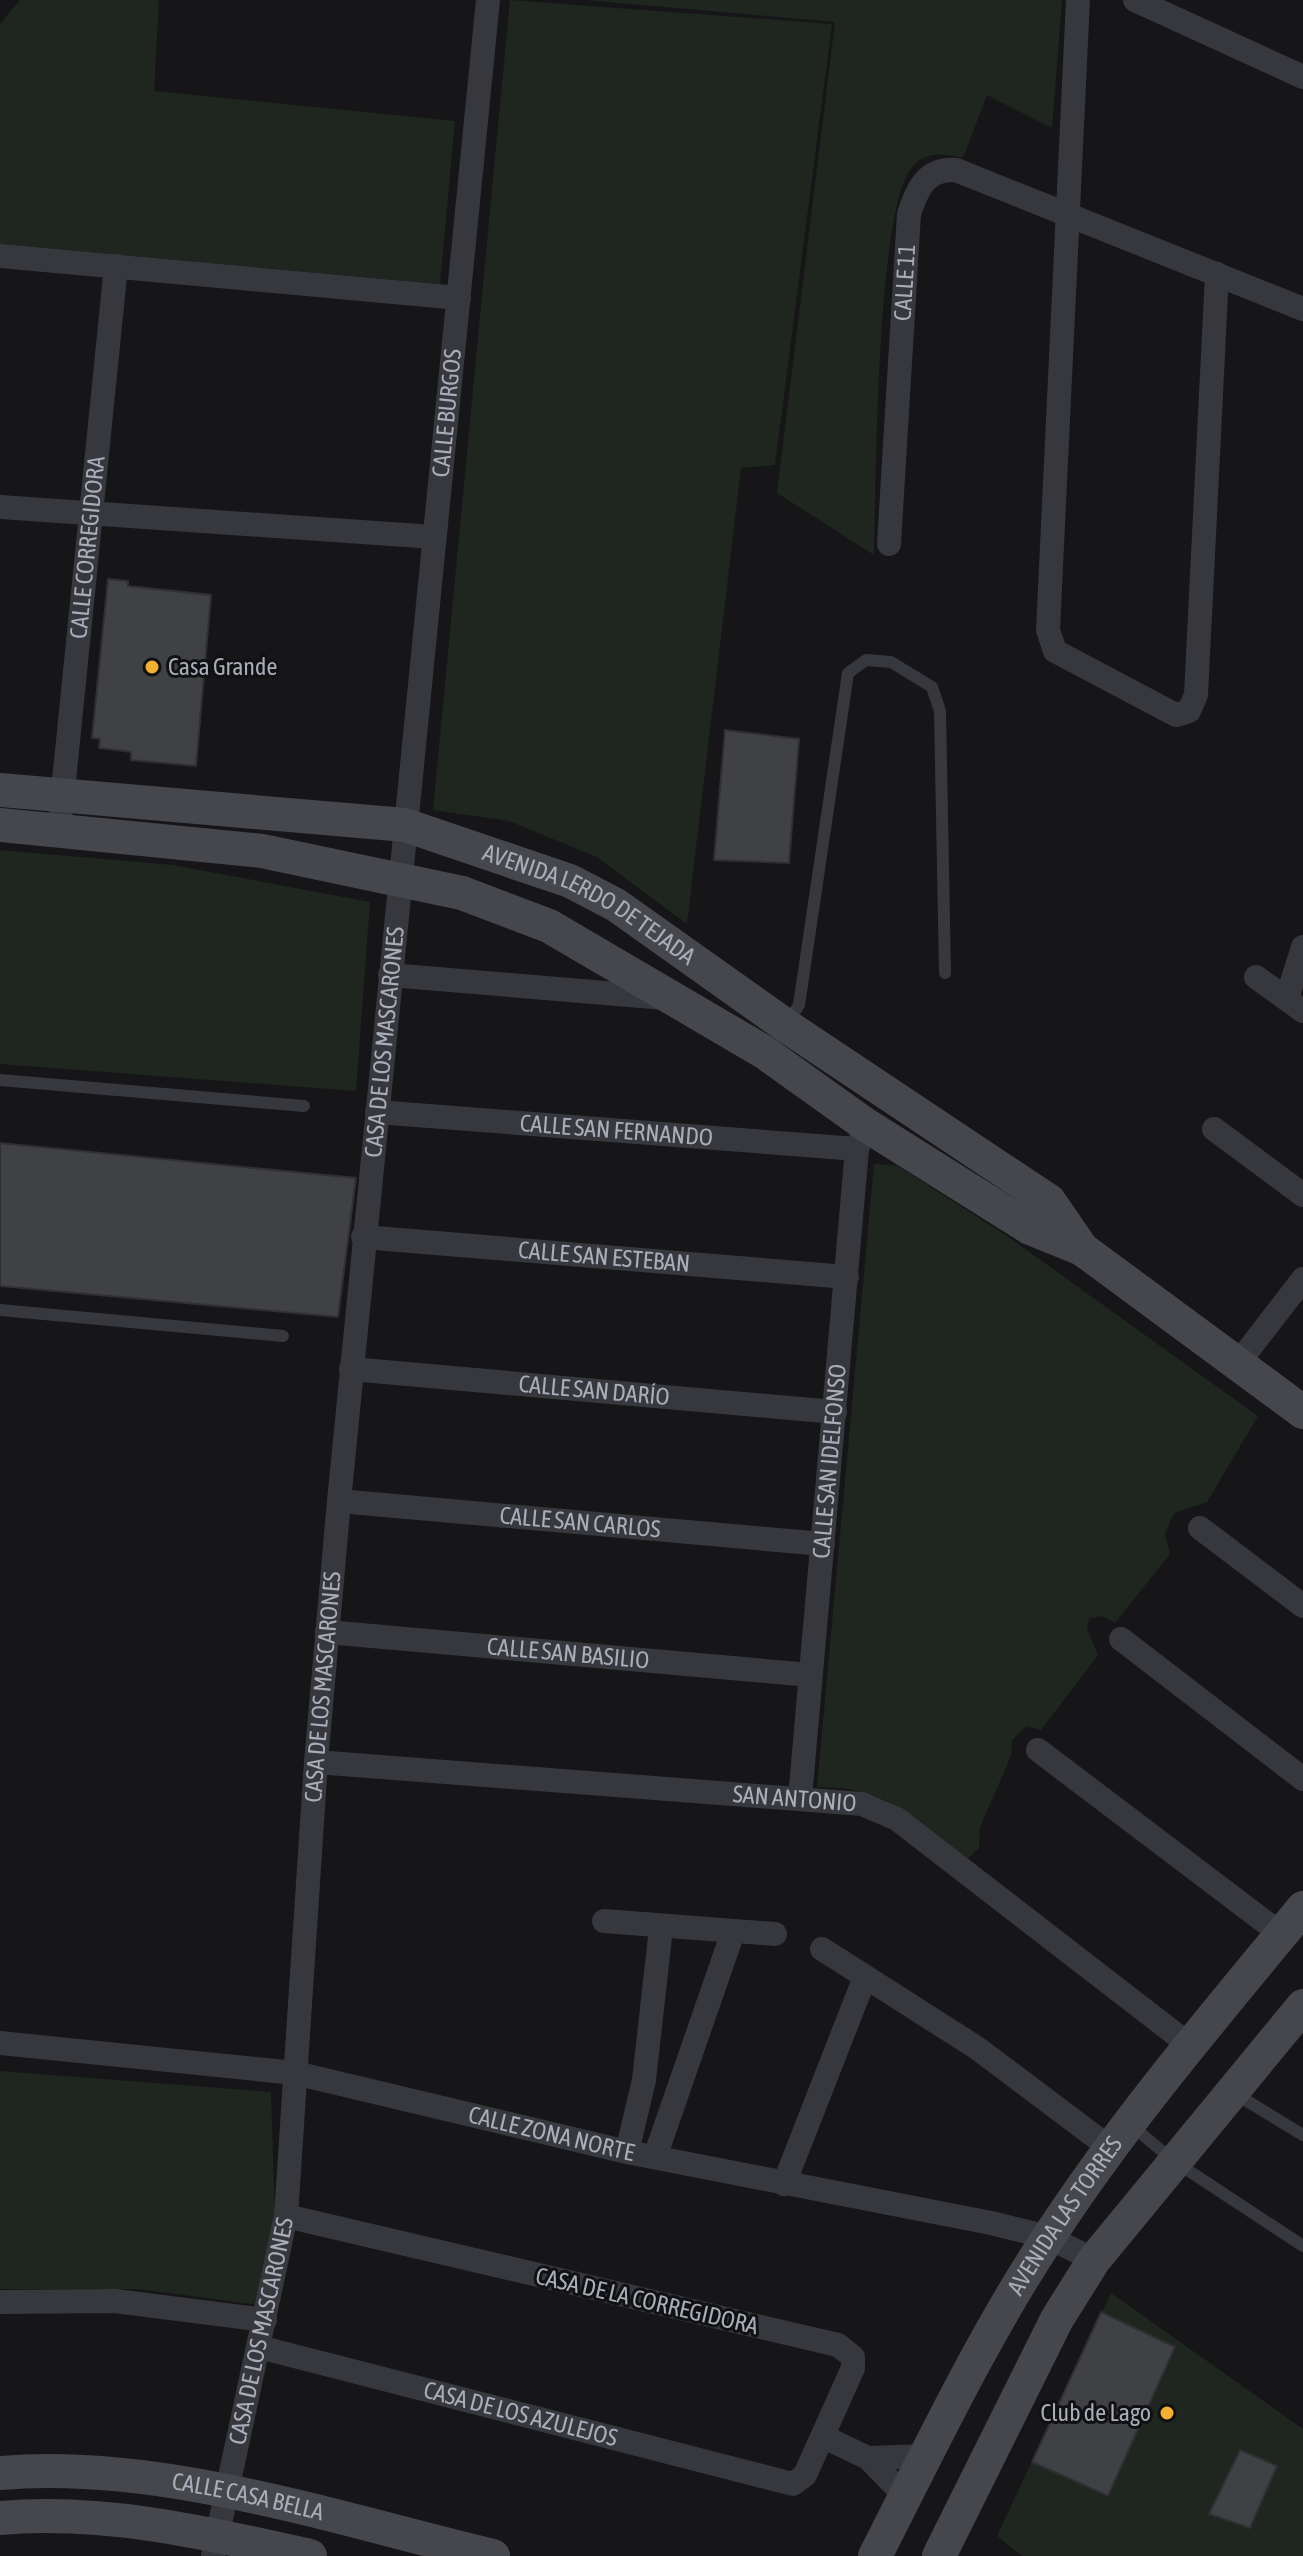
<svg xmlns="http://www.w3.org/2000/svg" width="1303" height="2556" viewBox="0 0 1303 2556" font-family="'Asap Condensed',sans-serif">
	<rect width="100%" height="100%" fill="#161618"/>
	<!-- green -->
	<path fill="#1e261f" d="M20,0H159L154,91L455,121L440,284L0,244V24Z
		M510,0L832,24L775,465L741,468L687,924L597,857L509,821L433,810Z
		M585,0H1062L1052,128L987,95L963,158C944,154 927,150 912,167C876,210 876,486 874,555L777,493L835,22Z
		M0,850L173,865L370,902L356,1091L0,1064Z
		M874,1164L898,1166L1007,1236L1258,1416L1207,1502L1174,1513L1165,1534L1170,1554L1115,1623L1102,1616L1089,1619L1087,1629L1098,1655L1041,1730L1026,1726L1012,1740L1011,1756L980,1827L979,1848L965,1861C918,1817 884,1786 817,1787Z
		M0,2071L271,2092L275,2218L260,2305L137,2289H0Z
		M1111,2293L1303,2429V2556H1022L997,2536Z"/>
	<!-- building -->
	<path fill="#404145" stroke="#303034" stroke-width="2" d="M108,579L128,581V586L211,595L196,766L131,760V752L99,748L100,739L92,738Z
		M725,730L799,739L789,863L714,860Z
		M0,1143L356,1178L338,1317L0,1286Z
		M1101,2312L1175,2347L1108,2496L1032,2462Z
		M1240,2450L1277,2466L1250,2528L1209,2514Z"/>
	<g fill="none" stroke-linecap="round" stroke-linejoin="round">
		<!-- lane -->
		<path stroke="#37383d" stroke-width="12" d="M787,1023L799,1005L848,673L866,660L891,662L932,687L940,711L945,973
			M0,1080L304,1106
			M0,1310L283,1336
			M1234,2093L1303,2135
			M1132,2126L1174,2161L1303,2246"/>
		<!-- street -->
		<g stroke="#37383d" stroke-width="24">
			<path d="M1078,0L1048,630L1055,651L1176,715L1189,711L1196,695L1217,274"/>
			<path d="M1135,0L1303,77"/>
			<path d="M0,256L459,298"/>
			<path d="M0,507L434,537"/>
			<path id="s1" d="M889,544L909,214C917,189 926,168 956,170L1303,309"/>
			<path id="s2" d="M59,830L116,266"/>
			<path d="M390,975L665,998"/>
			<path d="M1256,977L1303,1011"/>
			<path d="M1287,998L1303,947"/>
			<path id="s3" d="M377,1112L857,1149"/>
			<path d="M1214,1129L1303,1195"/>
			<path id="s4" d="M363,1237L847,1277"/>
			<path d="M1239,1362L1303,1279"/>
			<path id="s5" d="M351,1369L835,1412"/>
			<path id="s6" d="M339,1501L823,1544"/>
			<path d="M1200,1528L1303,1606"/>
			<path id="s7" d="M327,1632L810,1675"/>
			<path d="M1121,1639L1303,1779"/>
			<path d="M1038,1750L1281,1934"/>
			<path id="s8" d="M316,1762L862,1804L897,1819L1192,2047"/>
			<path id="s9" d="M800,1798L857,1149L866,1125"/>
			<path d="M604,1921L775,1934"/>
			<path d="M822,1949L977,2048L1110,2148"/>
			<path id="s10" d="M0,2043L295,2073L627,2152L991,2223L1048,2237L1094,2260"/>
			<path d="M627,2152L644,2080L661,1928"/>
			<path d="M655,2157L733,1932"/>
			<path d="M784,2184L865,1977"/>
			<path d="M0,2302L115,2301L265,2320"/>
			<path id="s11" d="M259,2347L793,2484L805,2475L853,2368V2357L838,2345L286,2216"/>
			<path d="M824,2437L868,2458L905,2496"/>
			<path d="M868,2458L926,2456"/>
			<path id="s12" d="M213,2556L286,2216L316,1762L339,1501L488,0"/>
		</g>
		<!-- secondary -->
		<g stroke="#45474d" stroke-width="34">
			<path id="s13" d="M0,790L405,825L570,881L616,905L785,1025L1049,1201L1082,1249"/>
			<path d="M0,825L262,851L462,893L549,926L764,1052L866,1125L1030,1228L1082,1249L1303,1412"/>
			<path id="s14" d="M0,2473C161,2459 337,2519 493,2556"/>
			<path d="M0,2518C105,2509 208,2533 310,2556"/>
			<path id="s15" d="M875,2556C930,2448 983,2336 1050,2235C1125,2120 1216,2014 1303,1908"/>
			<path d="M939,2556L1057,2319L1094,2260L1303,2006"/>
		</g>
	</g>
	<!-- markers -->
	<g fill="#f2b134" stroke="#111113" stroke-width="3">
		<circle cx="152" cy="667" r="8"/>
		<circle cx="1167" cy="2413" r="8"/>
	</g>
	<g text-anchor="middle" stroke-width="6" stroke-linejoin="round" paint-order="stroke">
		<!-- street labels -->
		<g font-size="24" fill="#a8adb8" stroke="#111113">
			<text dy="8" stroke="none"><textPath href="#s1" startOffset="262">CALLE 11</textPath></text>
			<text dy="8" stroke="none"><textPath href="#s12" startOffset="2158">CALLE BURGOS</textPath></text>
			<text dy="8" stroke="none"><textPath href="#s2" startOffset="284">CALLE CORREGIDORA</textPath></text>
			<text dy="8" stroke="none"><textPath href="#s13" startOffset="608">AVENIDA LERDO DE TEJADA</textPath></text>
			<text dy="8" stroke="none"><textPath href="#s12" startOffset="1526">CASA DE LOS MASCARONES</textPath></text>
			<text dy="8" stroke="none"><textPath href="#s3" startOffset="240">CALLE SAN FERNANDO</textPath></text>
			<text dy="8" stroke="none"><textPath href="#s4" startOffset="242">CALLE SAN ESTEBAN</textPath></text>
			<text dy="8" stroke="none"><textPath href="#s5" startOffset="244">CALLE SAN DARÍO</textPath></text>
			<text dy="8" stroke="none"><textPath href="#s9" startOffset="338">CALLE SAN IDELFONSO</textPath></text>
			<text dy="8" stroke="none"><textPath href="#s6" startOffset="242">CALLE SAN CARLOS</textPath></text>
			<text dy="8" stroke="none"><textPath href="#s7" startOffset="242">CALLE SAN BASILIO</textPath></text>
			<text dy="8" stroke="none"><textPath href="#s12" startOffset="878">CASA DE LOS MASCARONES</textPath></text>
			<text dy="8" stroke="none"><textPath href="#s8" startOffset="480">SAN ANTONIO</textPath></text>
			<text dy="8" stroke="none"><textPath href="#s10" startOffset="560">CALLE ZONA NORTE</textPath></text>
			<text dy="8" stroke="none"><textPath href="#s15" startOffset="390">AVENIDA LAS TORRES</textPath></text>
			<text transform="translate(647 2301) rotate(13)" y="8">CASA DE LA CORREGIDORA</text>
			<text dy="8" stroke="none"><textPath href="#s12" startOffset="230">CASA DE LOS MASCARONES</textPath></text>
			<text dy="8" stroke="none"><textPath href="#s11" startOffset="270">CASA DE LOS AZULEJOS</textPath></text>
			<text dy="8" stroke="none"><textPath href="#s14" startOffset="250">CALLE CASA BELLA</textPath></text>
		</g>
		<!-- poi labels -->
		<g font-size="24" fill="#a8adb8" stroke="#111113" text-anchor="start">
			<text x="168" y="675">Casa Grande</text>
			<text x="1151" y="2421" text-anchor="end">Club de Lago</text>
		</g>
	</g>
</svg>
